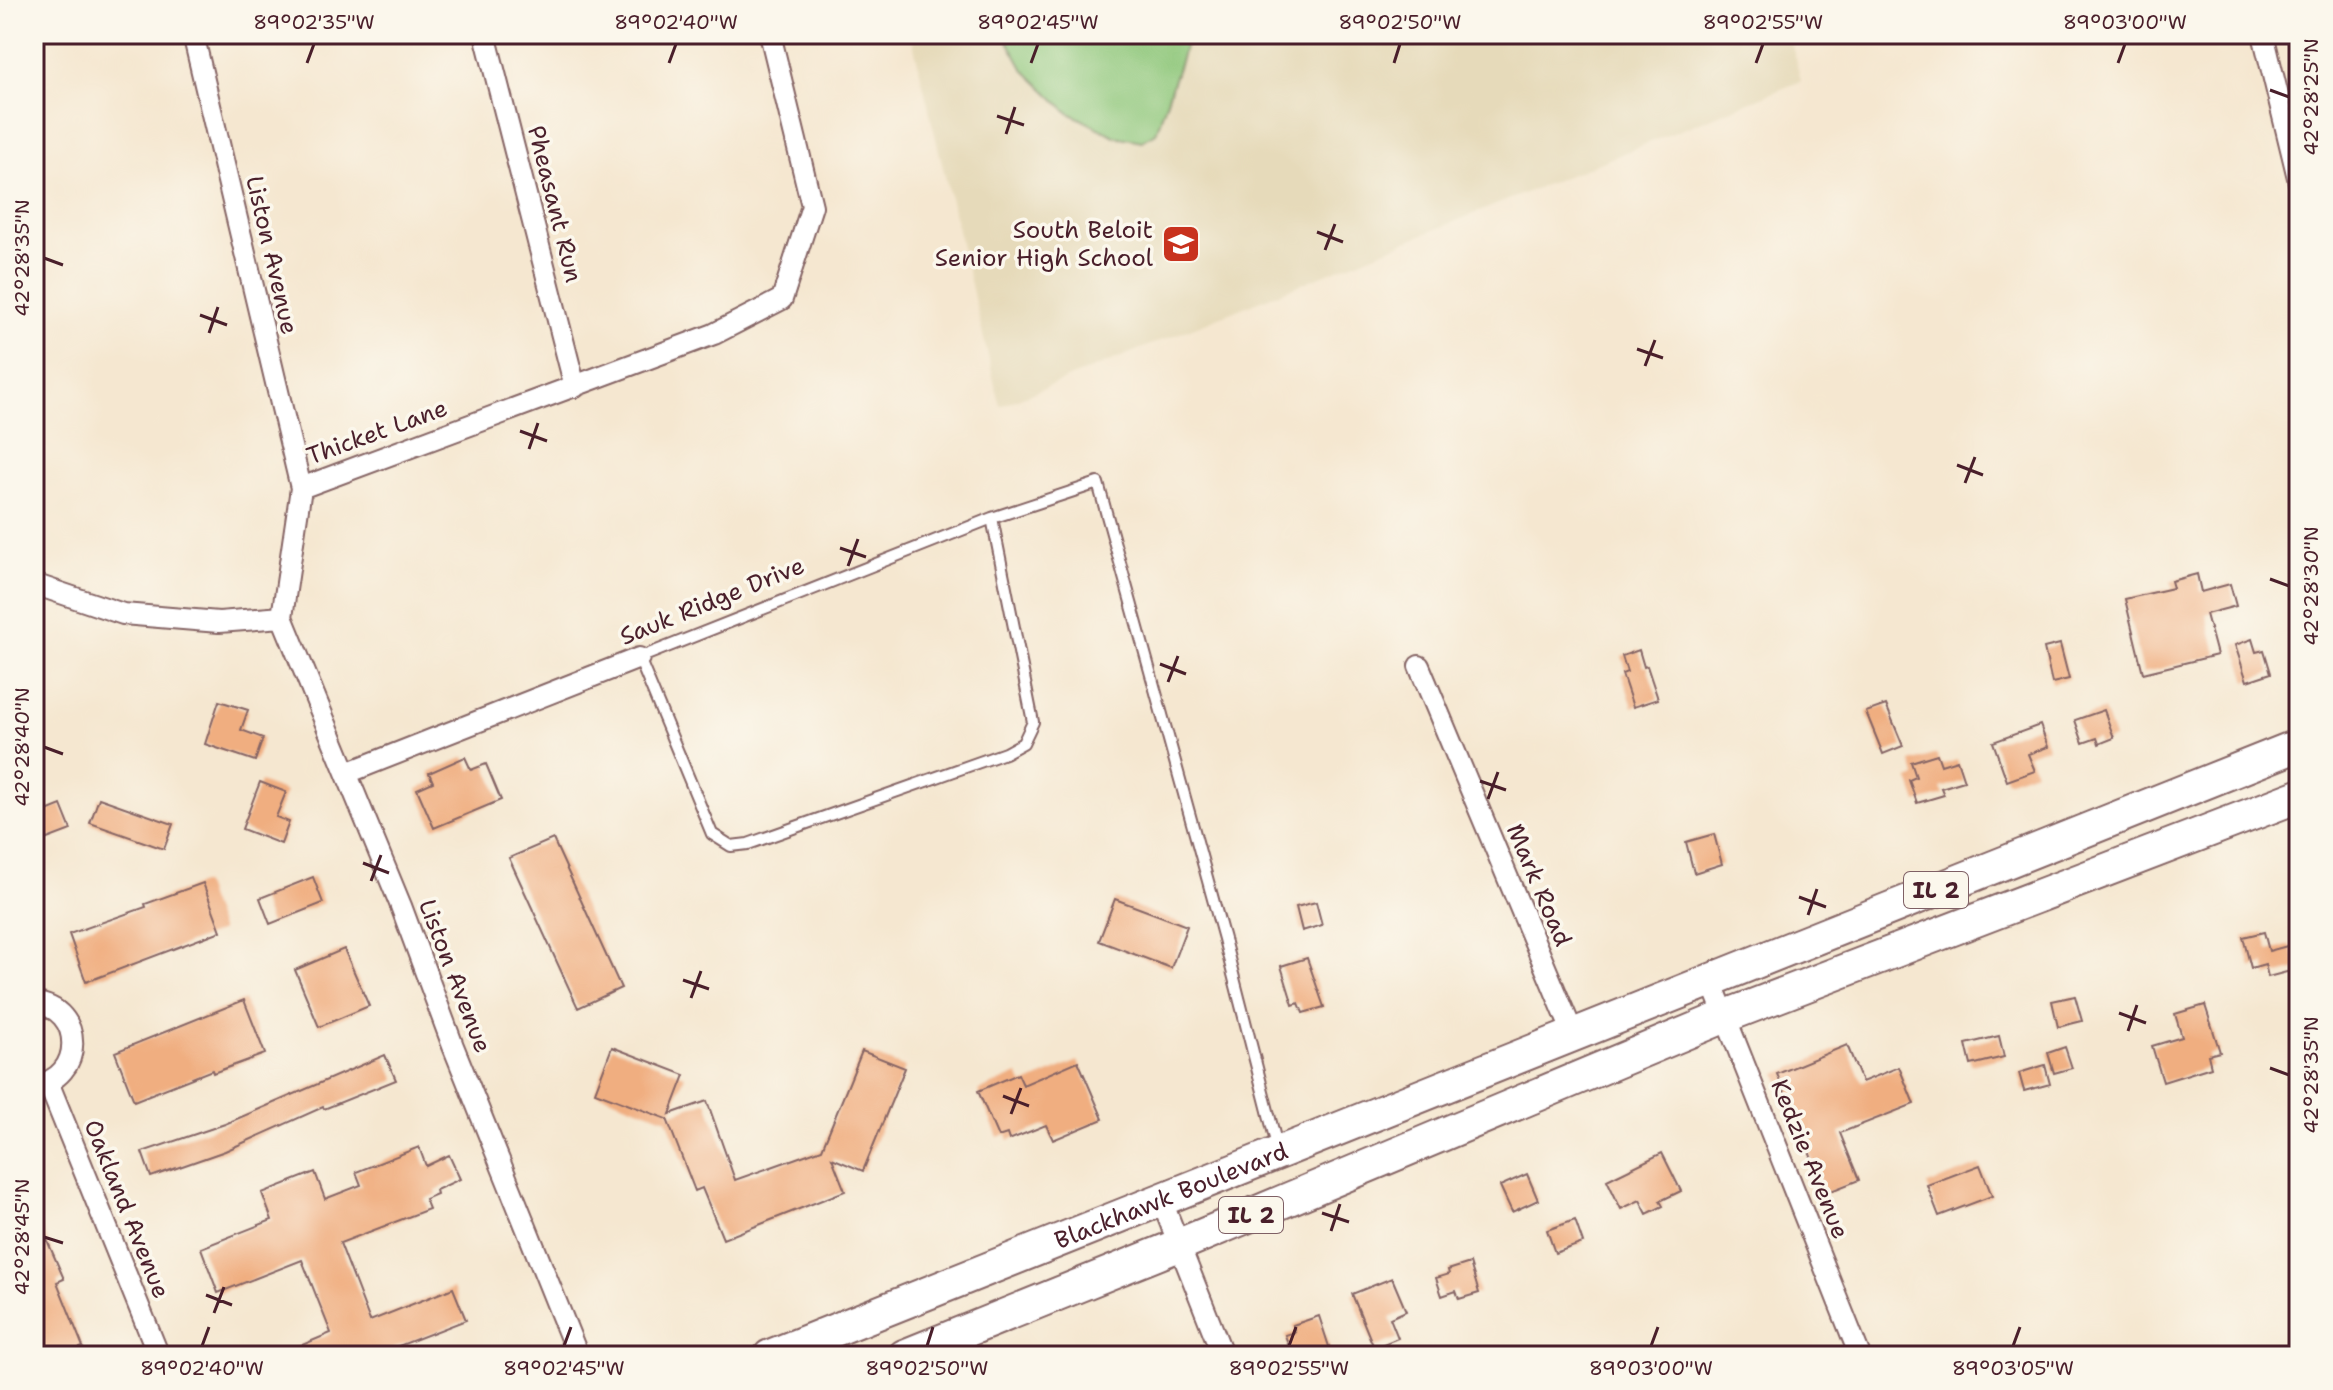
<svg xmlns="http://www.w3.org/2000/svg" width="2333" height="1390" viewBox="0 0 2333 1390" font-family="'Shantell Sans',sans-serif">
	<rect width="100%" height="100%" fill="#fbf7ec"/>
	<filter id="ink" filterUnits="userSpaceOnUse"><feTurbulence type="fractalNoise" baseFrequency=".0125" numOctaves="2"/><feDisplacementMap in="SourceGraphic" scale="16" xChannelSelector="R" yChannelSelector="G"/><feConvolveMatrix kernelMatrix="1 2 1 2 8 2 1 2 1" color-interpolation-filters="sRGB"/></filter>
	<filter id="wash" filterUnits="userSpaceOnUse"><feTurbulence type="fractalNoise" baseFrequency=".006" numOctaves="4" result="noise"/><feDisplacementMap in="SourceGraphic" scale="32" xChannelSelector="R" yChannelSelector="G"/><feGaussianBlur stdDeviation="1.8" result="paint"/><feColorMatrix in="noise" values="0 0 0 0 0 0 0 0 0 0 0 0 0 0 0 0 0 1.4 0 .05"/><feComposite in="paint" operator="in"/></filter>
	<g filter="url(#wash)">
		<rect width="100%" height="100%" fill="#f5e7d0"/>
		<!-- built -->
		<path fill="#e6daba" d="M911,34H1789L1801,81L1000,406Z"/>
		<!-- green -->
		<path fill="#8fc77b" stroke="#6c7353" stroke-width="2" d="M1004,34H1189L1156,133L1142,141L1114,136L1069,113L1024,70Z"/>
		<g id="blocks">
			<!-- building -->
			<path fill="#f0ae80" d="M2197,574L2201,592L2230,584L2236,606L2206,614L2217,655L2143,673L2125,599L2173,588L2171,581Z
				M2252,639L2256,652L2264,650L2271,673L2247,681L2235,645Z
				M2060,644L2069,679L2052,683L2044,648Z
				M1639,650L1644,667L1647,666L1658,699L1633,707L1622,674L1627,672L1622,656Z
				M219,701L248,710L241,730L263,738L255,761L205,744Z
				M1886,705L1903,746L1883,754L1866,712Z
				M2104,710L2114,738L2099,744L2097,738L2083,743L2075,720Z
				M2040,725L2048,747L2028,754L2035,771L2007,781L1993,742Z
				M1937,754L1941,765L1957,760L1964,781L1941,788L1944,795L1917,803L1909,780L1916,777L1911,762Z
				M465,757L471,770L486,764L501,800L434,828L417,789L433,782L429,773Z
				M260,782L286,792L276,817L289,822L281,844L242,829Z
				M99,798L173,824L164,849L90,823Z
				M61,805L71,830L34,844V816Z
				M1714,834L1722,864L1694,873L1686,842Z
				M553,839L621,988L578,1008L509,858Z
				M313,877L323,903L270,924L260,898Z
				M203,883L221,931L86,982L69,934L146,907L145,904Z
				M1115,899L1187,926L1171,968L1099,941Z
				M1316,902L1322,925L1302,931L1296,907Z
				M2264,932L2269,951L2291,945L2298,969L2268,977L2265,964L2251,968L2243,937Z
				M344,949L369,1006L319,1027L295,970Z
				M1307,958L1324,1007L1303,1013L1299,1003L1293,1005L1281,966Z
				M2075,996L2082,1021L2058,1027L2052,1001Z
				M244,1000L265,1054L213,1073L212,1070L134,1101L115,1052Z
				M2205,1005L2220,1052L2208,1055L2211,1067L2163,1082L2152,1046L2182,1037L2175,1014Z
				M1999,1036L2004,1057L1971,1065L1966,1044Z
				M1847,1045L1862,1082L1899,1067L1914,1104L1840,1133L1859,1180L1826,1193L1777,1074Z
				M612,1047L685,1075L670,1114L707,1101L735,1180L822,1149L862,1051L905,1068L863,1171L832,1158L845,1191L723,1239L702,1188L695,1191L667,1119L595,1092Z
				M2065,1047L2072,1068L2054,1073L2048,1053Z
				M385,1055L396,1080L324,1109L323,1107L225,1151L151,1177L142,1152L225,1124Z
				M1078,1061L1103,1119L1053,1140L1046,1125L1009,1140L1007,1134L998,1137L978,1091L1018,1074L1023,1085Z
				M2045,1065L2050,1084L2024,1091L2019,1073Z
				M419,1147L426,1166L449,1155L460,1179L436,1190L437,1194L425,1199L429,1209L340,1243L370,1321L453,1288L466,1320L383,1352L385,1356H276L331,1333L302,1260L218,1293L201,1248L272,1220L262,1193L315,1172L325,1199L361,1185L356,1172Z
				M1662,1153L1681,1191L1660,1201L1663,1206L1647,1214L1640,1200L1621,1209L1607,1180Z
				M1980,1165L1992,1196L1939,1216L1927,1185Z
				M1527,1174L1538,1200L1512,1212L1500,1186Z
				M34,1210L64,1279L57,1282L83,1347L80,1348L84,1356H34Z
				M1575,1220L1583,1243L1555,1253L1547,1230Z
				M1470,1263L1479,1293L1459,1299L1456,1291L1442,1296L1436,1278L1449,1274L1448,1270Z
				M1392,1278L1406,1311L1390,1318L1398,1338L1374,1348L1352,1294Z
				M1319,1316L1332,1356H1292L1285,1335L1295,1332L1293,1325Z"/>
		</g>
	</g>
	<g filter="url(#ink)">
		<use href="#blocks" fill-opacity="0" stroke="#866565" stroke-width="2"/>
		<g fill="none" stroke-linecap="round" stroke-linejoin="round">
			<!-- service casing -->
			<g stroke="#866565" stroke-width="14">
				<path id="service" d="M992,518L1033,722L1023,743L1005,753L748,844L731,846L712,834L639,658L992,518L1098,483L1224,939L1278,1150"/>
			</g>
			<!-- minor casing -->
			<g stroke="#866565" stroke-width="24">
				<path id="minor" d="M193,34L301,488
					M485,34L575,387
					M2263,34L2299,182
					M34,584L123,614L219,622L282,617L301,488L714,334L782,299L812,206L770,34
					M282,617L401,906L453,1046L578,1356
					M1419,666L1574,1036
					M347,773L639,658
					M1711,981L1860,1356
					M34,1003C85,1007 85,1080 34,1085
					M48,1082L159,1356
					M1161,1199L1223,1356"/>
			</g>
			<!-- primary casing -->
			<g stroke="#866565" stroke-width="36">
				<g id="primary">
					<path id="s1" d="M770,1356L2299,745"/>
					<path d="M904,1356L1179,1245L1726,1016L2299,796"/>
				</g>
			</g>
			<!-- service -->
			<use href="#service" stroke="#fff" stroke-width="10"/>
			<!-- minor -->
			<use href="#minor" stroke="#fff" stroke-width="20"/>
			<!-- primary -->
			<use href="#primary" stroke="#fff" stroke-width="32"/>
		</g>
	</g>
	<!-- ticks -->
	<path fill="none" stroke="#4a1f2b" stroke-width="3" d="M307,63L314,44M669,63L676,44M1031,63L1038,44M1394,63L1400,44M1756,63L1763,44M2118,63L2125,44M2270,90L2289,97M997,116L1024,125M1006,134L1015,107M1317,232L1343,242M1325,250L1335,224M44,258L63,265M200,315L227,325M209,333L218,307M1637,349L1663,358M1645,366L1655,340M520,431L547,441M529,449L538,423M1957,465L1983,475M1965,483L1975,457M840,548L866,557M848,566L858,539M2270,579L2289,586M1160,664L1186,674M1168,682L1178,656M44,747L63,754M1480,781L1506,790M1488,799L1498,772M363,863L389,873M371,881L381,855M1799,897L1826,907M1808,915L1817,889M683,980L709,989M691,998L701,971M2119,1013L2146,1023M2128,1031L2137,1005M2270,1068L2289,1075M1003,1096L1029,1106M1011,1114L1021,1088M1322,1213L1349,1222M1331,1231L1340,1204M44,1237L63,1243M206,1295L232,1305M214,1313L224,1287M202,1346L209,1327M564,1346L571,1327M927,1346L933,1327M1289,1346L1296,1327M1651,1346L1658,1327M2013,1346L2020,1327"/>
	<!-- icons -->
	<defs>
		<g id="school-square" transform="scale(2)"><rect x="-9" y="-9" width="18" height="18" rx="4" fill="#c8321e" stroke="#fbf7ec"/><path d="M0-5L7-2L0 1L-7-2ZM-4 1L0 2.5L4 1V4Q0 6-4 4Z" fill="#fff"/></g>
	</defs>
	<g fill-rule="evenodd">
		<use href="#school-square" x="1181" y="244"/>
	</g>
	<g text-anchor="middle" stroke-width="7" stroke-linejoin="round" paint-order="stroke">
		<!-- shield labels -->
		<g fill="#fbf7ec" stroke="#7f6065" stroke-width="2">
			<rect x="1904" y="872" width="64" height="36" rx="6"/>
			<rect x="1219" y="1197" width="64" height="36" rx="6"/>
		</g>
		<g font-size="22" font-weight="bold" fill="#4a1f2b">
			<text x="1936" y="898">IL 2</text>
			<text x="1251" y="1223">IL 2</text>
		</g>
		<!-- street labels -->
		<g font-size="24" fill="#4a1f2b" stroke="#fbf7ec">
			<text transform="translate(555 204) rotate(76)" y="8">Pheasant Run</text>
			<text transform="translate(272 255) rotate(77)" y="8">Liston Avenue</text>
			<text transform="translate(377 432) rotate(-20)" y="8">Thicket Lane</text>
			<text transform="translate(712 601) rotate(-22)" y="8">Sauk Ridge Drive</text>
			<text transform="translate(1539 885) rotate(67)" y="8">Mark Road</text>
			<text transform="translate(455 976) rotate(69)" y="8">Liston Avenue</text>
			<text transform="translate(1810 1159) rotate(68)" y="8">Kedzie Avenue</text>
			<text dy="8" stroke="none"><textPath href="#s1" startOffset="432">Blackhawk Boulevard</textPath></text>
			<text transform="translate(127 1209) rotate(68)" y="8">Oakland Avenue</text>
		</g>
		<!-- poi labels -->
		<g font-size="24" fill="#4a1f2b" stroke="#fbf7ec" text-anchor="end">
			<text x="1153" y="238">South Beloit<tspan x="1153" dy="28">Senior High School</tspan></text>
		</g>
	</g>
	<!-- margin -->
	<rect width="2333" height="1390" fill="none" stroke="#fbf7ec" stroke-width="88"/>
	<rect x="44" y="44" width="2245" height="1302" fill="none" stroke="#4a1f2b" stroke-width="3"/>
	<g font-size="20" text-anchor="middle" fill="#4a1f2b">
		<text x="314" y="29">89°02'35"W</text>
		<text x="676" y="29">89°02'40"W</text>
		<text x="1038" y="29">89°02'45"W</text>
		<text x="1400" y="29">89°02'50"W</text>
		<text x="1763" y="29">89°02'55"W</text>
		<text x="2125" y="29">89°03'00"W</text>
		<text transform="translate(2311 97) rotate(-90)" y="7">42°28'25"N</text>
		<text transform="translate(22 258) rotate(-90)" y="7">42°28'35"N</text>
		<text transform="translate(2311 586) rotate(-90)" y="7">42°28'30"N</text>
		<text transform="translate(22 747) rotate(-90)" y="7">42°28'40"N</text>
		<text transform="translate(2311 1075) rotate(-90)" y="7">42°28'35"N</text>
		<text transform="translate(22 1237) rotate(-90)" y="7">42°28'45"N</text>
		<text x="202" y="1375">89°02'40"W</text>
		<text x="564" y="1375">89°02'45"W</text>
		<text x="927" y="1375">89°02'50"W</text>
		<text x="1289" y="1375">89°02'55"W</text>
		<text x="1651" y="1375">89°03'00"W</text>
		<text x="2013" y="1375">89°03'05"W</text>
	</g>
</svg>
